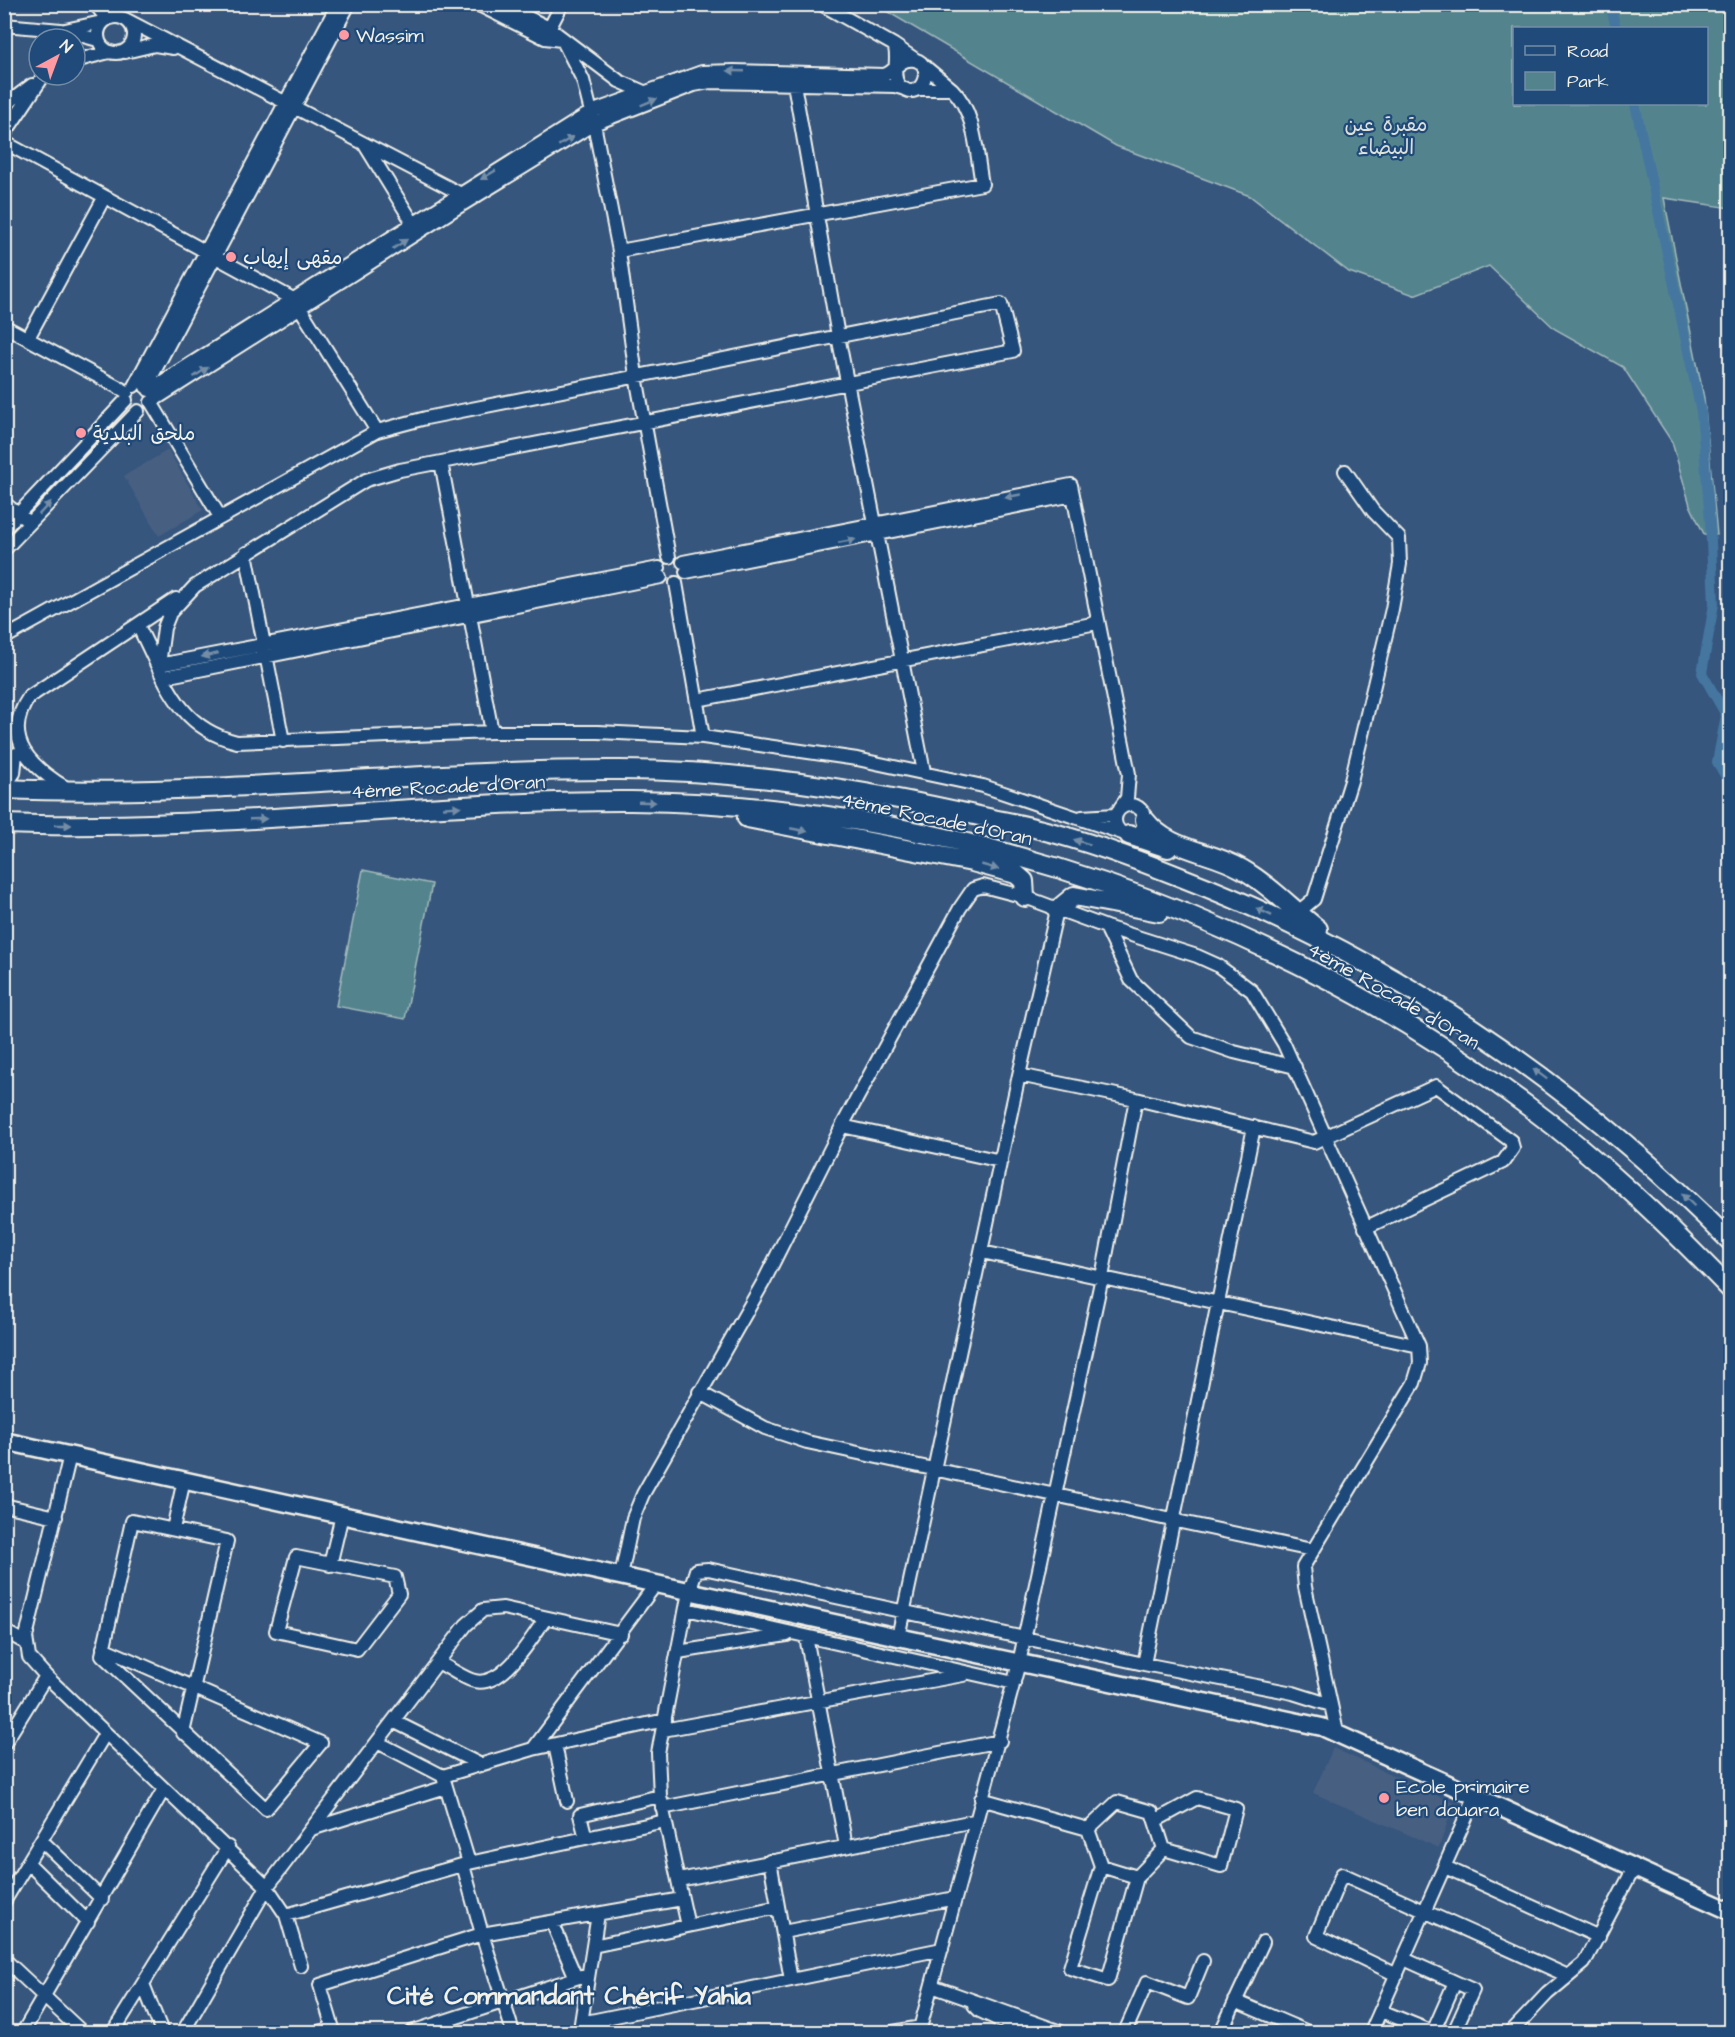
<svg xmlns="http://www.w3.org/2000/svg" width="1735" height="2037" viewBox="0 0 1735 2037" font-family="'Architects Daughter','Playpen Sans Arabic',sans-serif">
	<rect width="100%" height="100%" fill="#36567e"/>
	<filter id="ink" filterUnits="userSpaceOnUse"><feTurbulence type="fractalNoise" baseFrequency=".0167" numOctaves="2"/><feDisplacementMap in="SourceGraphic" scale="12" xChannelSelector="R" yChannelSelector="G"/><feConvolveMatrix kernelMatrix="1 2 1 2 8 2 1 2 1" color-interpolation-filters="sRGB"/></filter>
	<g filter="url(#ink)">
		<!-- built -->
		<path fill="#465f81" d="M168,450L203,510L159,536L124,476Z
			M1333,1748L1454,1803L1439,1848L1313,1793Z"/>
		<!-- green -->
		<path fill="#53848e" stroke="#a4babb" stroke-width="1.5" fill-rule="evenodd" d="M876,5H1730V208L1664,198L1704,398L1717,535L1704,534L1690,505L1672,442L1623,367L1555,329L1489,266L1414,295L1349,272L1250,196L1116,146ZM1514,28H1706V104H1514Z
			M363,870L432,884L405,1019L336,1006Z"/>
		<g fill="none" stroke-linecap="round" stroke-linejoin="round">
			<!-- canal -->
			<path stroke="#4476a0" stroke-width="10" d="M1610,4L1616,28
				M1635,104L1701,412L1710,522L1714,604L1702,673L1726,715L1717,762L1730,784"/>
			<!-- minor casing -->
			<g stroke="#f4f1e8" stroke-width="16">
				<path id="minor" d="M95,4L107,19
					M477,4L545,38L561,40
					M501,4L549,28L619,81L644,92
					M821,4L894,45
					M98 35a18 18 0 1 1 36 0a18 18 0 1 1-36 0Z
					M125,19L459,193L463,199
					M4,25L61,30L98,40
					M65,30L102,22
					M546,35L562,4
					M563,41L583,80L594,124L619,251L636,376L669,557
					M125,52L155,45L173,48
					M75,61L109,52
					M793,78L838,336L924,772
					M916,89H952L923,65
					M4,106L32,85
					M4,135L44,75
					M4,142L295,300L377,431
					M365,145L413,223
					M619,251L982,184C976,152 976,113 952,89
					M4,326L127,392
					M28,338L104,198
					M134,386L338,4
					M146,387L349,4
					M149,390L591,112L702,72L734,71L884,75C894,72 899,61 908,60C938,55 924,107 900,86C890,77 900,58 894,45L919,62
					M441,462L492,732
					M4,503L25,519
					M220,517L151,402L455,209L594,124L694,85L710,82L895,86L905,89
					M4,529L126,400
					M4,550L138,411
					M246,553L283,741
					M683,562L1071,485L1129,774L1127,798L1120,808
					M686,572L1073,495
					M676,583L703,737
					M138,626C165,677 175,727 237,742L492,732H598L703,737L857,759L983,786L1125,834
					M4,638L377,431L426,418L1001,304L1013,351L400,470L366,480L195,586L170,613L164,628L159,665L659,568
					M164,677L661,577
					M697,700L1097,623
					M4,788L14,773L16,754
					M68,789C32,768 0,739 29,697L176,599
					M1115 820a15 15 0 1 1 30 0a15 15 0 1 1-30 0Z
					M1082,817L1115,815
					M1297,913L1314,899L1351,781L1392,609L1400,564L1399,538L1373,511L1345,471
					M1106,927L1131,980L1191,1037L1234,1052L1295,1067
					M1136,1099L1314,1142L1436,1086L1511,1141L1513,1148L1503,1162L1365,1228
					M842,1126L1001,1161
					M982,1252L1419,1346
					M699,1392L765,1428L807,1442L1312,1550
					M70,1455L26,1637L29,1657L46,1676L267,1887L286,1915L301,1966
					M4,1505L56,1517
					M173,1529L184,1480
					M296,1557L395,1577L399,1594L357,1649L276,1631Z
					M330,1565L342,1515
					M621,1576L633,1518L643,1494L764,1281L842,1126L960,908L973,889L983,886L1025,897L1106,927L1197,956L1217,965L1252,991L1284,1044L1419,1346L1420,1363L1414,1383L1303,1567L1305,1587L1337,1732
					M686,1609L1014,1683
					M4,1631L26,1643
					M806,1637L846,1846
					M898,1637L1019,1075L1057,910
					M103,1648L321,1743L266,1809L102,1655L132,1521L227,1541L183,1733
					M678,1652L787,1635
					M438,1662C449,1668 460,1676 471,1680C502,1692 531,1638 546,1618
					M1144,1664L1254,1127
					M393,1721L481,1765
					M663,1730L963,1675
					M377,1742L443,1776L533,1749L665,1720
					M4,1744L46,1676
					M555,1745L567,1801
					M533,1749L656,1584
					M444,1780L469,1863
					M981,1799L1088,1829
					M662,1808L1000,1741
					M1155,1821L1197,1798L1236,1809L1221,1866L1164,1849
					M311,1829L446,1787
					M586,1838L580,1815L660,1796
					M42,1841L102,1899
					M770,1861L791,1980
					M28,1863L88,1922
					M1101,1866L1137,1877L1164,1849L1152,1812L1117,1802L1088,1829L1101,1866L1070,1968L1108,1980L1137,1877
					M1445,1867L1599,1937
					M679,1880L974,1821
					M682,1899L688,1926
					M4,1902L105,1734
					M598,1914L581,2023L617,2032
					M286,1915L469,1863L665,1821
					M552,1922L576,1978
					M783,1932L955,1898
					M593,1946L778,1907
					M4,1959L82,2032
					M1397,1975L1316,1936L1342,1874L1568,1976
					M143,1984L162,2032
					M932,1986L1061,2032
					M1235,2001L1308,2032
					M974,2005L980,2011L1025,2032
					M1381,2011L1433,2032L1455,1982L1404,1959
					M581,2023L942,1949
					M23,2032L164,1789
					M113,2032L228,1847
					M183,2032L267,1887L466,1625L483,1610L503,1608L621,1634
					M318,2032L333,2028
					M334,2032L320,1985L482,1934L463,1865
					M411,2032L588,1974
					M513,2032L482,1934L682,1899L660,1796L658,1753L689,1592L696,1570L708,1569L1144,1664L1293,1693L1331,1705
					M893,2032L921,2027
					M919,2032L1019,1663L1102,1277L1136,1099L1019,1075
					M1125,2032L1147,1982L1188,1998L1203,1961
					M1221,2032L1263,1942
					M1371,2032L1476,1795
					M1454,2032L1473,1990L1455,1982
					M1511,2032L1547,1994L1584,1963L1634,1868"/>
			</g>
			<!-- major casing -->
			<g stroke="#f4f1e8" stroke-width="21">
				<path id="major" d="M4,1441L898,1637L1322,1727L1730,1911"/>
			</g>
			<!-- highway casing -->
			<g stroke="#f4f1e8" stroke-width="22">
				<path id="highway" d="M4,789C210,798 414,769 619,770C741,770 860,789 979,816C1000,821 1021,824 1042,830C1090,842 1138,860 1183,878C1390,958 1575,1084 1730,1241
					M747,818L972,862L1016,874L1024,881L1025,897
					M1145,820C1169,851 1209,850 1242,869C1270,885 1293,910 1318,929
					M4,824C214,832 422,800 631,801C952,804 1273,915 1529,1107C1602,1161 1667,1224 1730,1289
					M1129,835L1168,848
					M1057,910L1074,896L1159,912"/>
			</g>
			<!-- minor -->
			<use href="#minor" stroke="#1f4a7a" stroke-width="12"/>
			<!-- major -->
			<use href="#major" stroke="#1f4a7a" stroke-width="16"/>
			<!-- highway -->
			<use href="#highway" stroke="#1f4a7a" stroke-width="18"/>
		</g>
		<!-- one-way arrows -->
		<defs><path id="oneway-solid" d="M-6-.8H1V-3.2L6.5 0L1 3.2V.8H-6Z" transform="scale(1.5)"/></defs>
		<g fill="#748da6">
			<use href="#oneway-solid" transform="translate(736 71) rotate(-178)"/>
			<use href="#oneway-solid" transform="translate(649 102) rotate(-22)"/>
			<use href="#oneway-solid" transform="translate(566 141) rotate(-31)"/>
			<use href="#oneway-solid" transform="translate(488 175) rotate(149)"/>
			<use href="#oneway-solid" transform="translate(400 244) rotate(-33)"/>
			<use href="#oneway-solid" transform="translate(201 372) rotate(-33)"/>
			<use href="#oneway-solid" transform="translate(1013 496) rotate(169)"/>
			<use href="#oneway-solid" transform="translate(45 508) rotate(-47)"/>
			<use href="#oneway-solid" transform="translate(847 541) rotate(-11)"/>
			<use href="#oneway-solid" transform="translate(210 655) rotate(168)"/>
			<use href="#oneway-solid" transform="translate(647 802) rotate(2)"/>
			<use href="#oneway-solid" transform="translate(452 807) rotate(-3)"/>
			<use href="#oneway-solid" transform="translate(258 819) rotate(-2)"/>
			<use href="#oneway-solid" transform="translate(63 825)"/>
			<use href="#oneway-solid" transform="translate(799 830) rotate(11)"/>
			<use href="#oneway-solid" transform="translate(1082 842) rotate(-163)"/>
			<use href="#oneway-solid" transform="translate(990 867) rotate(16)"/>
			<use href="#oneway-solid" transform="translate(1264 912) rotate(-154)"/>
			<use href="#oneway-solid" transform="translate(1540 1074) rotate(-143)"/>
			<use href="#oneway-solid" transform="translate(1688 1200) rotate(-136)"/>
		</g>
	</g>
	<!-- markers -->
	<g fill="#ff9aa2" stroke="#1f4a7a" stroke-width="2">
		<circle cx="344" cy="35" r="6"/>
		<circle cx="231" cy="257" r="6"/>
		<circle cx="81" cy="433" r="6"/>
		<circle cx="1384" cy="1798" r="6"/>
	</g>
	<g text-anchor="middle" stroke-width="4.5" stroke-linejoin="round" paint-order="stroke">
		<!-- poi labels -->
		<g font-size="20" fill="#f4f1e8" stroke="#1f4a7a" text-anchor="start">
			<text x="356" y="42">Wassim</text>
			<text x="243" y="264">مقهى إيهاب</text>
			<text x="93" y="440">ملحق البلدية</text>
			<text x="1396" y="1793">Ecole primaire<tspan x="1396" dy="23">ben douara</tspan></text>
		</g>
		<!-- park labels -->
		<g font-size="20" fill="#dce1da" stroke="#1f4a7a">
			<text x="1386" y="131">مقبرة عين<tspan x="1386" dy="23">البيضاء</tspan></text>
		</g>
		<!-- street labels -->
		<g font-size="20" fill="#f4f1e8" stroke="#1f4a7a">
			<text transform="translate(448 786) rotate(-3)" y="7">4ème Rocade d'Oran</text>
			<text transform="translate(937 818) rotate(12)" y="7">4ème Rocade d'Oran</text>
			<text transform="translate(1394 995) rotate(30)" y="7">4ème Rocade d'Oran</text>
		</g>
		<!-- district labels -->
		<g font-size="26" font-weight="bold" fill="#f4f1e8" stroke="#1f4a7a">
			<text x="569" y="2004">Cité Commandant Chérif Yahia</text>
		</g>
	</g>
	<!-- margin -->
	<rect width="1735" height="2037" fill="none" stroke="#1f4a7a" stroke-width="24"/>
	<rect x="12" y="12" width="1711" height="2013" fill="none" stroke="#f4f1e8" stroke-width="2" filter="url(#ink)"/>
	<!-- legend -->
	<rect x="1513" y="27" width="195" height="78" fill="#1f4a7a" stroke="#748da6" stroke-width="1.5"/>
	<rect x="1525" y="46" width="30" height="9" fill="#1f4a7a" stroke="#748da6" stroke-width="1.5"/>
	<text x="1567" y="57" font-size="18" fill="#f4f1e8">Road</text>
	<rect x="1525" y="72" width="30" height="18" fill="#53848e" stroke="#748da6" stroke-width="1.5"/>
	<text x="1567" y="87" font-size="18" fill="#f4f1e8">Park</text>
	<!-- north arrow -->
	<g transform="translate(57 57) rotate(41)"><circle r="28" fill="#1f4a7a" stroke="#748da6" stroke-width="1.5"/>
	<path d="M0-4.5L10 22L0 15L-10 22Z" fill="#ff9aa2"/>
	<text y="-9" font-size="16" font-weight="bold" text-anchor="middle" fill="#f4f1e8">N</text>
	</g>
</svg>
